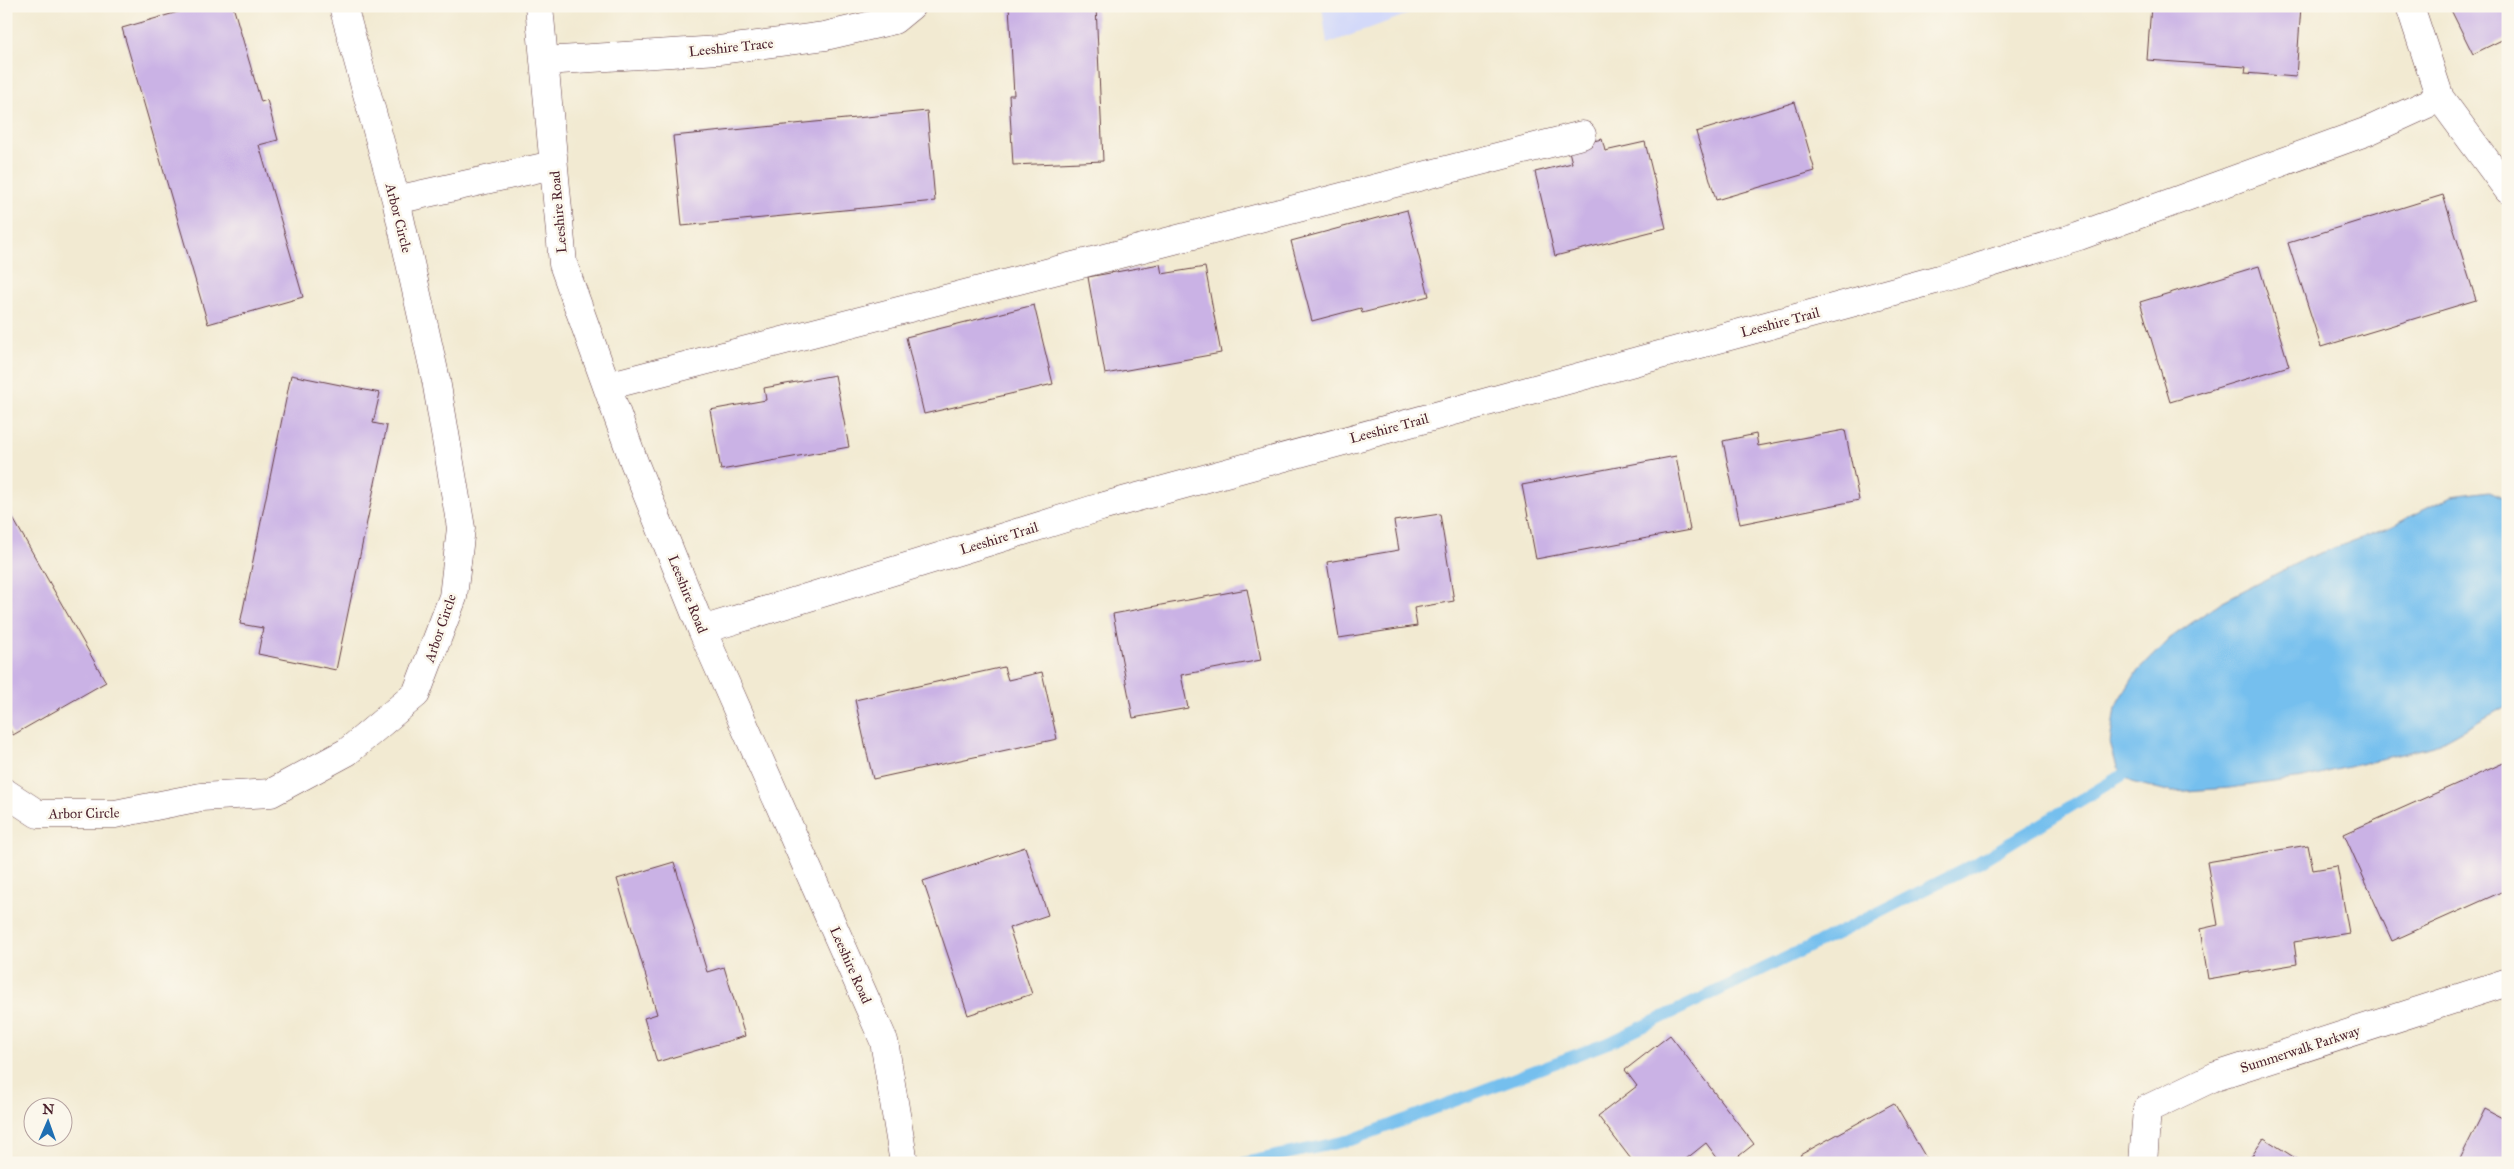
<svg xmlns="http://www.w3.org/2000/svg" width="2514" height="1169" viewBox="0 0 2514 1169" font-family="'IM FELL Great Primer',serif">
	<rect width="100%" height="100%" fill="#fbf7ec"/>
	<filter id="ink" filterUnits="userSpaceOnUse"><feTurbulence type="fractalNoise" baseFrequency=".02" numOctaves="2"/><feDisplacementMap in="SourceGraphic" scale="10" xChannelSelector="R" yChannelSelector="G"/><feConvolveMatrix kernelMatrix="1 2 1 2 8 2 1 2 1" color-interpolation-filters="sRGB"/></filter>
	<filter id="wash" filterUnits="userSpaceOnUse"><feTurbulence type="fractalNoise" baseFrequency=".0096" numOctaves="4" result="noise"/><feDisplacementMap in="SourceGraphic" scale="20" xChannelSelector="R" yChannelSelector="G"/><feGaussianBlur stdDeviation="1.12" result="paint"/><feColorMatrix in="noise" values="0 0 0 0 0 0 0 0 0 0 0 0 0 0 0 0 0 1.4 0 .05"/><feComposite in="paint" operator="in"/></filter>
	<g filter="url(#wash)">
		<rect width="100%" height="100%" fill="#f2ead2"/>
		<!-- built -->
		<path fill="#d3d9f9" d="M1322,6H1430L1327,44Z"/>
		<!-- water -->
		<path fill="#74bfee" stroke="#5f6f8c" d="M2490,491L2508,500V705L2434,746L2303,778L2229,788L2172,792L2131,782L2117,767L2110,743L2115,708L2136,673L2169,639L2221,602L2305,559L2388,528L2451,496Z"/>
		<g fill="none" stroke-linecap="round" stroke-linejoin="round">
			<!-- stream -->
			<path stroke="#74bfee" stroke-width="12" d="M1244,1163L1351,1140L1613,1041L1838,933L1977,863L2124,774"/>
		</g>
		<g id="blocks">
			<!-- building -->
			<path fill="#cab2e5" d="M199,6H233L261,102L267,100L278,140L259,145L303,297L208,324L122,28Z
				M1009,6H1096L1103,161L1013,165L1009,95H1014Z
				M2151,6H2301L2296,77L2245,73L2246,67L2147,60Z
				M2449,6H2508V37L2473,54Z
				M1795,102L1815,171L1716,200L1696,132Z
				M927,111L935,201L682,226L673,136Z
				M1602,139L1605,151L1645,142L1666,228L1555,256L1535,172L1572,163L1568,147Z
				M2443,195L2476,300L2321,347L2288,243Z
				M1407,210L1429,296L1362,313L1361,308L1312,321L1291,241Z
				M1160,264L1162,274L1205,267L1221,353L1105,374L1088,277Z
				M2259,266L2289,366L2170,402L2140,302Z
				M1034,305L1053,384L924,414L906,337Z
				M291,375L380,393L373,423L387,426L336,670L258,654L263,628L240,624Z
				M835,375L849,447L721,470L710,410L766,400L764,388Z
				M1845,430L1859,500L1740,524L1723,441L1756,434L1758,446Z
				M1676,456L1690,530L1536,559L1522,485Z
				M6,506L106,682L13,735L6,722Z
				M1440,514L1454,601L1414,608L1417,626L1339,638L1327,562L1399,550L1394,521Z
				M1247,589L1261,660L1181,675L1188,708L1133,718L1113,614Z
				M1004,667L1008,680L1042,672L1057,739L873,779L855,700Z
				M2508,761V889L2392,941L2344,834Z
				M2308,845L2313,870L2337,866L2349,933L2294,942L2297,964L2208,979L2200,929L2218,925L2207,862Z
				M1025,847L1048,915L1009,928L1032,994L968,1015L923,881Z
				M674,862L707,972L724,967L745,1036L657,1062L644,1018L657,1014L617,879Z
				M1670,1035L1754,1144L1730,1163H1721L1706,1143L1681,1163H1634L1598,1116L1637,1086L1625,1070Z
				M1894,1103L1929,1163H1805L1800,1155Z
				M2485,1109L2508,1121V1163H2458Z
				M2264,1138L2303,1163H2247Z"/>
		</g>
	</g>
	<g filter="url(#ink)">
		<use href="#blocks" fill-opacity="0" stroke="#633d44" stroke-width="1"/>
		<g fill="none" stroke-linecap="round" stroke-linejoin="round">
			<!-- minor casing -->
			<g stroke="#633d44" stroke-width="29">
				<path id="minor" d="M539,6L563,264L634,462L702,630L884,1041L904,1163
					M2410,6L2440,98L2508,190
					M544,61L719,50L825,36L894,20L911,6
					M396,200L553,165
					M607,386L1582,135
					M702,630L1101,507L1939,279L2079,236L2368,131L2440,98
					M6,793L38,814H115L201,797L271,793L347,752L416,694L453,597L461,528L436,380L396,200L343,6
					M2143,1163L2147,1109L2216,1076L2508,982"/>
			</g>
			<!-- minor -->
			<use href="#minor" stroke="#fff" stroke-width="28"/>
		</g>
	</g>
	<g text-anchor="middle" stroke-width="5" stroke-linejoin="round" paint-order="stroke">
		<!-- street labels -->
		<g font-size="14" fill="#4a1f2b" stroke="#fbf7ec">
			<text transform="translate(731 47) rotate(-6)" y="5">Leeshire Trace</text>
			<text transform="translate(558 212) rotate(-95)" y="5">Leeshire Road</text>
			<text transform="translate(399 218) rotate(76)" y="5">Arbor Circle</text>
			<text transform="translate(1780 322) rotate(-15)" y="5">Leeshire Trail</text>
			<text transform="translate(1389 428) rotate(-15)" y="5">Leeshire Trail</text>
			<text transform="translate(999 538) rotate(-17)" y="5">Leeshire Trail</text>
			<text transform="translate(688 594) rotate(68)" y="5">Leeshire Road</text>
			<text transform="translate(440 628) rotate(-71)" y="5">Arbor Circle</text>
			<text transform="translate(84 813) rotate(-1)" y="5">Arbor Circle</text>
			<text transform="translate(851 965) rotate(66)" y="5">Leeshire Road</text>
			<text transform="translate(2300 1049) rotate(-18)" y="5">Summerwalk Parkway</text>
		</g>
	</g>
	<!-- margin -->
	<rect width="2514" height="1169" fill="none" stroke="#fbf7ec" stroke-width="25"/>
	<!-- north arrow -->
	<g transform="translate(48 1122) rotate(2)"><circle r="24" fill="#fbf7ec" stroke="#b4a19f"/>
	<path d="M0-4L9 19L0 12L-9 19Z" fill="#1f6fb2"/>
	<text y="-8" font-size="14" font-weight="bold" text-anchor="middle" fill="#4a1f2b">N</text>
	</g>
</svg>
